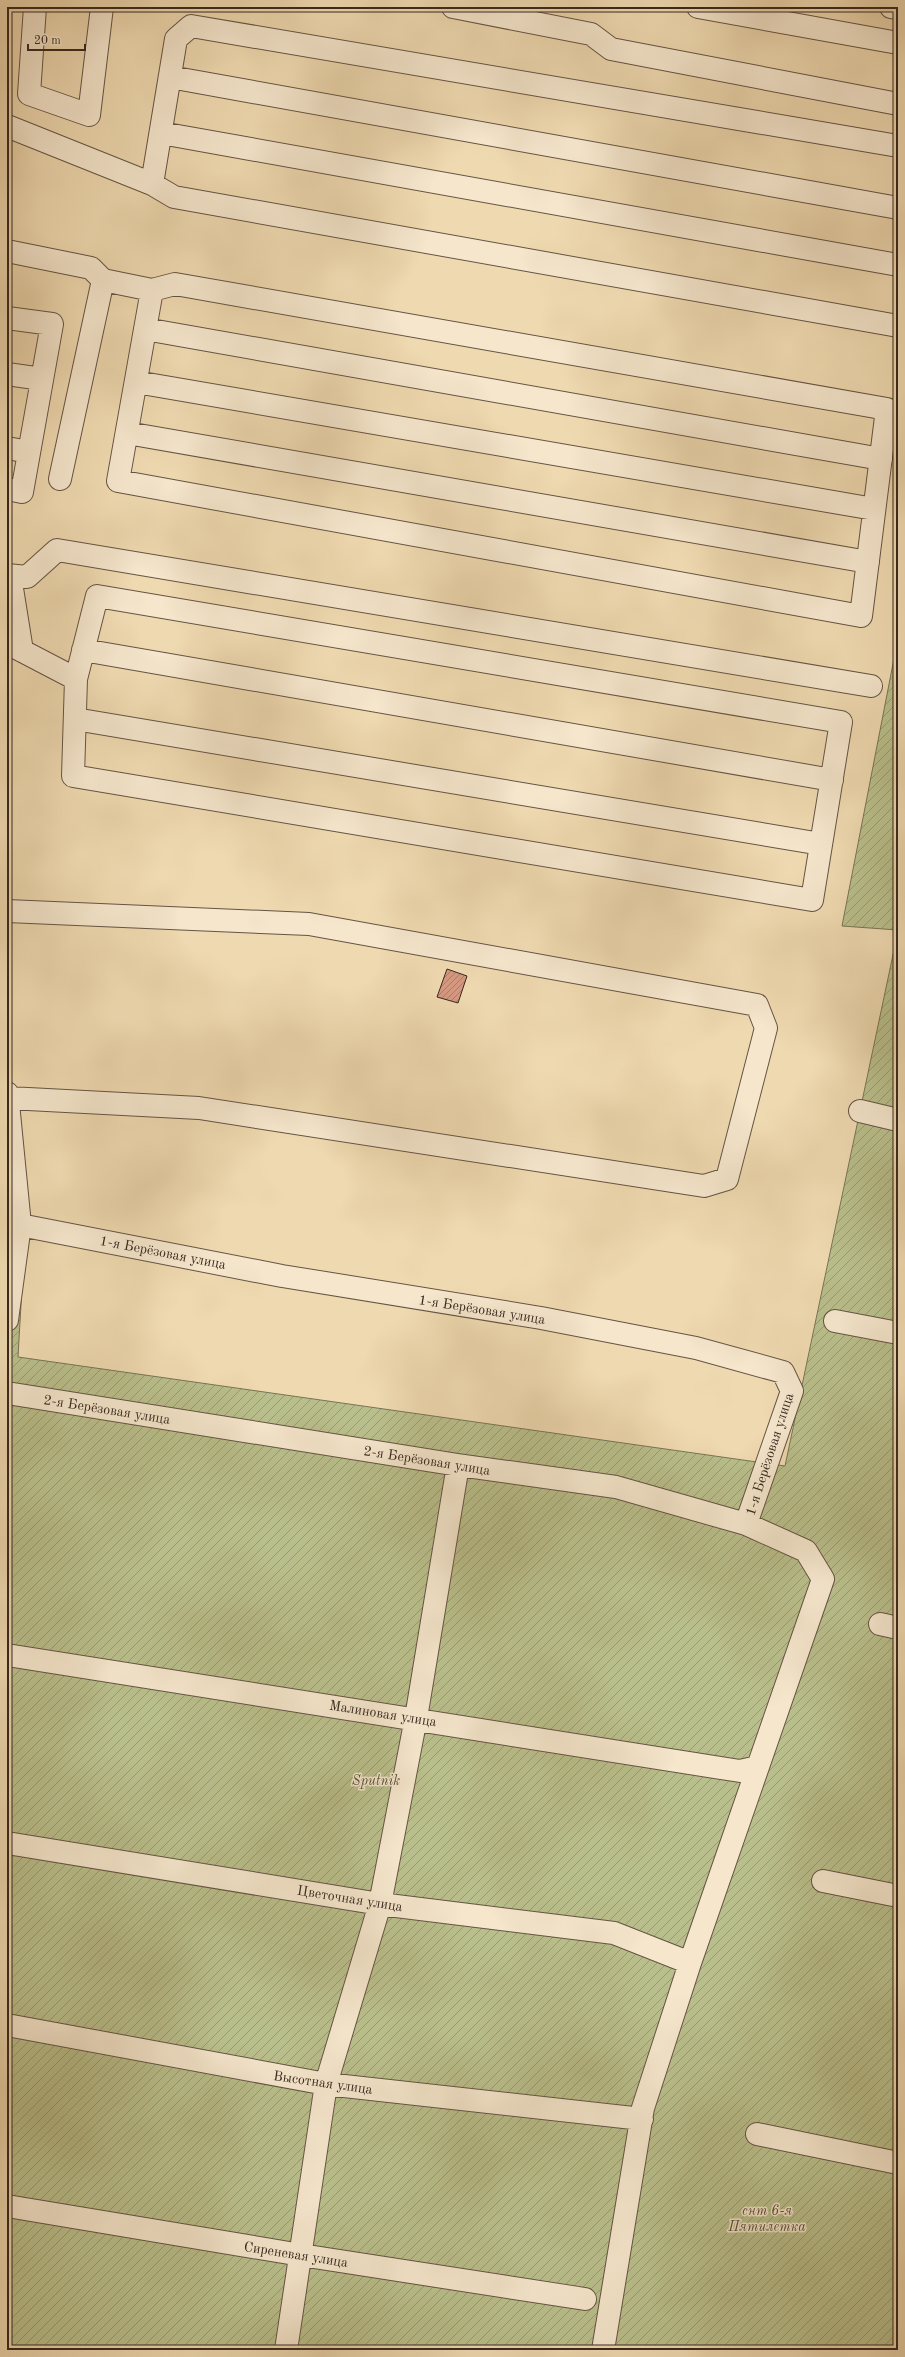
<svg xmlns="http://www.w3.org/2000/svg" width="905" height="2357" viewBox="0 0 905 2357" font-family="'Old Standard TT',serif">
	<defs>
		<pattern id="garden-furrows" width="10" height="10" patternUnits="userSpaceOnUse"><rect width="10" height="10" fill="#b9bf8c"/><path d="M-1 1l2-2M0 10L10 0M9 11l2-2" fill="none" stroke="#979b72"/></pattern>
		<pattern id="building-hatch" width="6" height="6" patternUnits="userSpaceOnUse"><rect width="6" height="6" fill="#d59982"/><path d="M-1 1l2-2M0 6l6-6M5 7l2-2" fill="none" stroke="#ae7d6a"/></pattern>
	</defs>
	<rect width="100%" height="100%" fill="#efd9b0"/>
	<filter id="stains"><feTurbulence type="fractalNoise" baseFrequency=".005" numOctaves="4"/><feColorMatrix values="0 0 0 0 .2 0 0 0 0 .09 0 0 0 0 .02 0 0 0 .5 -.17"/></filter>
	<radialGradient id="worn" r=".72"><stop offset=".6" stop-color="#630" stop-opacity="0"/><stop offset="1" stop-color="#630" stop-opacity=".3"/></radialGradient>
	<!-- garden -->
	<path fill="url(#garden-furrows)" stroke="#787456" d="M898,638V930L842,926Z
		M898,931V2350H7V1155L26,1216L18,1357L785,1466Z"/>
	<!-- building -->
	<path fill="url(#building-hatch)" stroke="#372820" d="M447,969L467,976L458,1003L437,997Z"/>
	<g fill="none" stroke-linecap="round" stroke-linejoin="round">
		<!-- minor casing -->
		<g stroke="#655444" stroke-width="24">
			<path id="minor" d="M35,7L29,94L89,115L102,7
				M453,7L591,34L611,49L898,104
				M698,7L898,43
				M891,7L898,8
				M170,77L898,208
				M7,126L152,184L174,197L898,326
				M161,133L898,265
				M152,184L176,39L191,26L898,146
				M7,251L91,268L103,280L152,290L175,284L887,409L861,616L118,481L152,290
				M7,318L52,324L22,492L7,489
				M145,329L881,459
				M7,374L42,379
				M136,382L874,509
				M127,433L868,562
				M7,448L29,452
				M60,479L103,280
				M7,575L27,577L57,550L871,686
				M10,576L22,651
				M97,596L841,722L812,900L73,776L76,679Z
				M7,643L76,679
				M83,650L832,780
				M75,719L821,844
				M7,911L309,924L757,1005L766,1028L727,1179L704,1186L199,1108L9,1098
				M7,1093L20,1225L7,1320
				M860,1111L898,1120
				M20,1225L282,1276L541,1318L696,1348L783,1372L792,1391L746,1524
				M835,1321L898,1333
				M7,1393L458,1465L616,1487L746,1524L806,1551L823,1579L690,1963L643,2108L603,2350
				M880,1624L898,1628
				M7,1655L740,1771L758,1767
				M7,1843L380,1904L614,1933L690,1963
				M823,1881L898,1896
				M7,2025L326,2084L642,2119
				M757,2134L898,2163
				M7,2206L301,2255L585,2299
				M286,2350L326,2084L380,1904L416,1718L458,1465"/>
		</g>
		<!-- minor -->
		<use href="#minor" stroke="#f5e6cc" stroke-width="22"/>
	</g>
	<g text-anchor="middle" stroke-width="3" stroke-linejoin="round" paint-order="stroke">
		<!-- street labels -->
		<g font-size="14" fill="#372820" stroke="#f5e6cc">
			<text transform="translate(163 1252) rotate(11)" y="5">1-я Берёзовая улица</text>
			<text transform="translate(482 1309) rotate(9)" y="5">1-я Берёзовая улица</text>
			<text transform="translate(107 1409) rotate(9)" y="5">2-я Берёзовая улица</text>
			<text transform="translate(769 1454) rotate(-72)" y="5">1-я Берёзовая улица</text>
			<text transform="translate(427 1460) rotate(9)" y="5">2-я Берёзовая улица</text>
			<text transform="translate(383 1713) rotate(9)" y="5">Малиновая улица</text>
			<text transform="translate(350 1898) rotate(9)" y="5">Цветочная улица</text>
			<text transform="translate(323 2082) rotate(8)" y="5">Высотная улица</text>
			<text transform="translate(296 2254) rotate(9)" y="5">Сиреневая улица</text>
		</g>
		<!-- park labels -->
		<g font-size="14" font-style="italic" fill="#584e3b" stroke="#f5e6cc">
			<text x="376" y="1785">Sputnik</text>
			<text x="767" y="2215">снт 6-я<tspan x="767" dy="16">Пятилетка</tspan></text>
		</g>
	</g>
	<!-- margin -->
	<rect width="905" height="2357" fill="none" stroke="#efd9b0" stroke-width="24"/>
	<rect x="8" y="8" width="889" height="2341" fill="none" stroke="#372820" stroke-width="2"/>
	<rect x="12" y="12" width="881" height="2333" fill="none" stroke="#372820"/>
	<!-- scale -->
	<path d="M28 44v6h57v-6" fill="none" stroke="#372820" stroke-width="2"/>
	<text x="34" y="44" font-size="12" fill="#372820" stroke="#f5e6cc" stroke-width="3" paint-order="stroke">20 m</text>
	<rect width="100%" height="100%" filter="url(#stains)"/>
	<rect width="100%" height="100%" fill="url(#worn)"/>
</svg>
